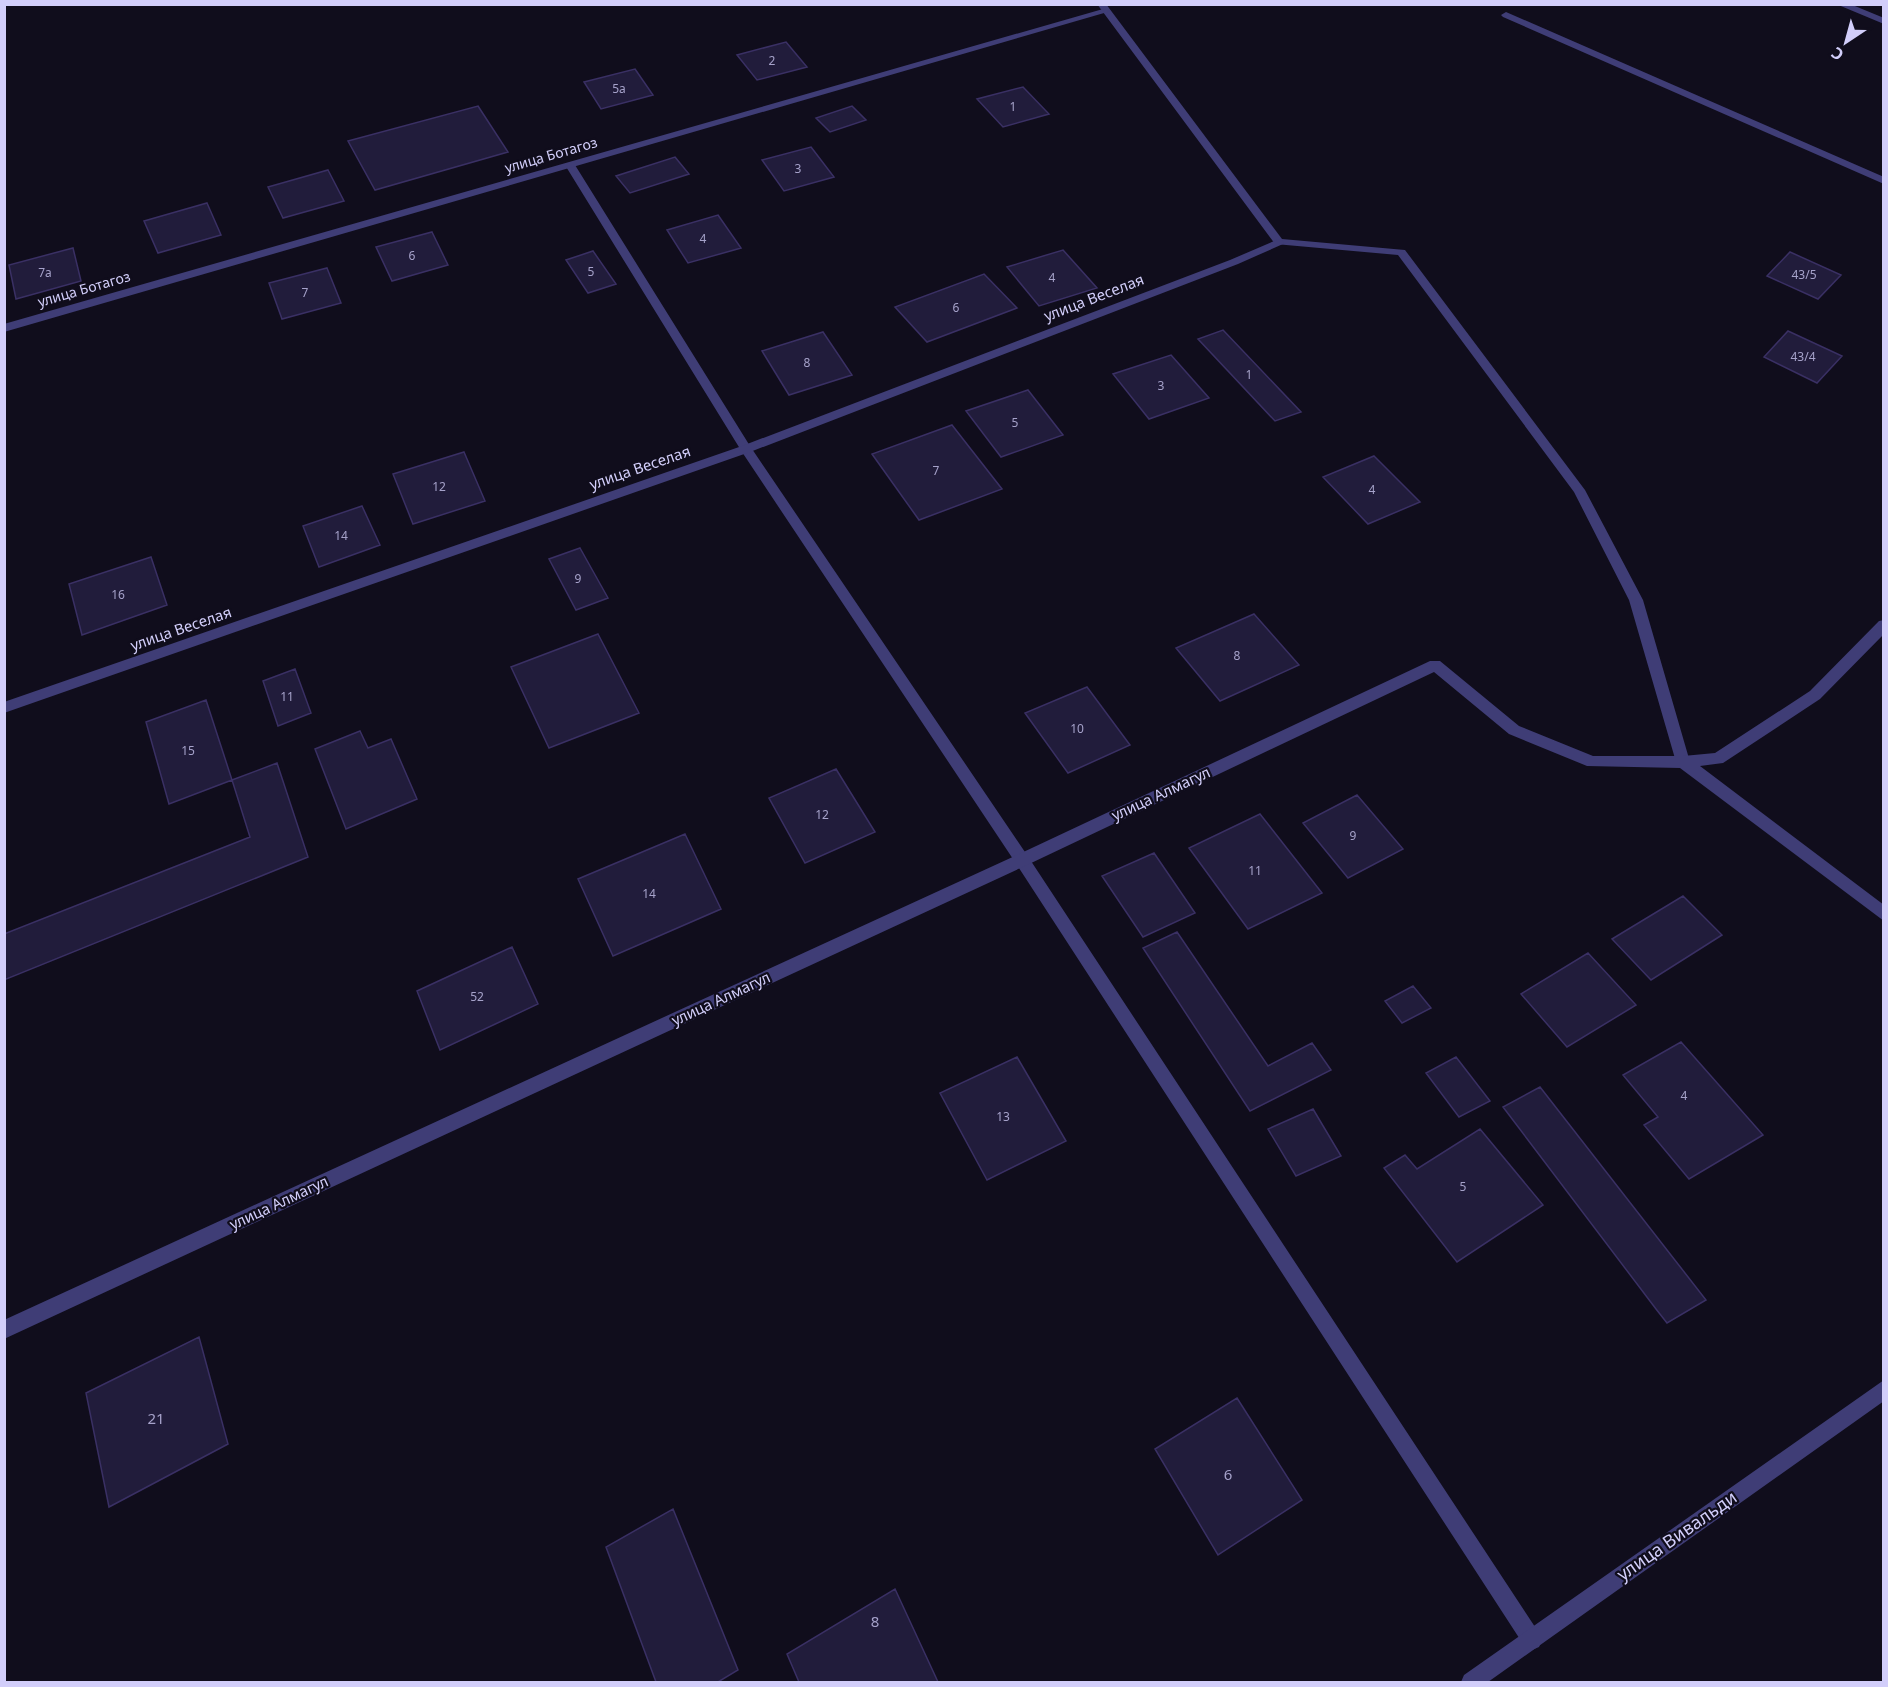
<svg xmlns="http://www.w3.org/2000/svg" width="1888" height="1687" viewBox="0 0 1888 1687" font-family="'Noto Sans',sans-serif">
	<rect width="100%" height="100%" fill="#100d1c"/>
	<!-- building -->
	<path fill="#211c3b" stroke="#3a3064" stroke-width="1.5" d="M786,42L807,67L757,80L737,55Z
		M635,69L653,95L601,109L584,82Z
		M1023,87L1049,114L1003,127L977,99Z
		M478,106L508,152L375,190L348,141Z
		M852,106L866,120L830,132L816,118Z
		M811,147L834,177L784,191L762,160Z
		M675,157L689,174L630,193L616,176Z
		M328,170L344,201L283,218L268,187Z
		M207,203L221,235L158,253L144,221Z
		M718,215L741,248L688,263L667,230Z
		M432,232L448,265L392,281L376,247Z
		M73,248L81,281L16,299L9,265Z
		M1063,250L1097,288L1039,306L1007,267Z
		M593,251L616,284L588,293L566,260Z
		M1790,252L1841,275L1818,299L1767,276Z
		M327,268L341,303L282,319L269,283Z
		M984,274L1017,308L927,342L895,307Z
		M1223,330L1301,412L1275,421L1198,339Z
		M1788,331L1842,356L1817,383L1764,357Z
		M823,332L852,375L789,395L762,351Z
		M1171,355L1209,398L1149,419L1113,374Z
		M1028,390L1063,435L1001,457L966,411Z
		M952,425L1002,489L919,520L872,454Z
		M464,452L485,501L413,524L393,474Z
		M1374,456L1420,502L1368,524L1323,477Z
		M362,506L380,545L319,567L303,526Z
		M580,548L608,598L576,610L549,559Z
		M151,557L167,605L82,635L69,584Z
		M1254,614L1299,665L1220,701L1176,648Z
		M598,634L639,713L549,748L511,667Z
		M295,669L311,713L278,726L263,681Z
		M1087,687L1130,745L1068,773L1025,713Z
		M206,700L232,780L169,804L146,722Z
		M360,731L368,748L391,739L417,799L346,829L315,749Z
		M277,763L308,857L4,980V934L250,837L232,780Z
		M836,769L875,832L805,863L769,798Z
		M1357,795L1403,849L1348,878L1303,823Z
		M1260,814L1322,893L1248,929L1189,848Z
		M685,834L721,909L613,956L578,879Z
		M1154,853L1195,913L1143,937L1102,876Z
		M1683,896L1722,935L1651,980L1612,939Z
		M1177,932L1268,1066L1312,1043L1331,1070L1250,1111L1143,948Z
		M512,947L538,1004L440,1050L417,991Z
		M1588,953L1636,1005L1567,1047L1521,994Z
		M1413,986L1431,1008L1402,1023L1385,1001Z
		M1681,1042L1763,1135L1689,1179L1644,1125L1658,1117L1623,1075Z
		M1017,1057L1066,1141L987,1180L940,1093Z
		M1456,1057L1490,1101L1459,1117L1426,1073Z
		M1540,1087L1706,1300L1667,1323L1656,1309L1503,1107Z
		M1313,1109L1341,1156L1296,1176L1268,1129Z
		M1480,1129L1543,1205L1457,1262L1384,1168L1405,1155L1417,1169Z
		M199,1337L228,1444L109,1507L86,1393Z
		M1237,1398L1302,1500L1218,1555L1155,1449Z
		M673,1509L738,1670L718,1682H656L606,1547Z
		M895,1589L938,1682H799L787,1654Z"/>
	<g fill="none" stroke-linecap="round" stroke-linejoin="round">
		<!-- service -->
		<path fill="#3f3d76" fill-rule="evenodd" d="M1097,4H1106L1282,239L1405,250L1585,490L1643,600L1690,762L1688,766H1678L1676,762L1629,600L1574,492L1398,255L1275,244Z
			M566,163L575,165L750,446L1027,855L1539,1633L1542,1640L1539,1647L1532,1650L1525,1647L1017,865L742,452L565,165Z"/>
		<!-- minor -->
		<path fill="#3f3d76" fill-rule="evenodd" d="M1836,4H1850L1884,18V24Z
			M1103,9L1111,11L4,332V324Z
			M1506,12L1884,177V184L1503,17L1501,15Z
			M1279,239L1284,242L1283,244L1238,264L750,452L4,713V702L742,446L1230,260Z
			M1884,620V634L1820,699L1723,763L1700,766L1884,905V921L1680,768L1587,766L1509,734L1434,672L1027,865L4,1339V1320L1017,855L1430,661H1440L1519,726L1593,756H1683L1715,753L1810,691L1879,621Z
			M1884,1380V1401L1488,1682H1461L1464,1675Z"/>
	</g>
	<g text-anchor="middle" stroke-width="4.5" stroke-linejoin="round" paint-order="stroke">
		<!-- number labels -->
		<g font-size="12" fill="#a6a2ca">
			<text x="772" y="65">2</text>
			<text x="619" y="93">5а</text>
			<text x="1013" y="111">1</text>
			<text x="798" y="173">3</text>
			<text x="703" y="243">4</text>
			<text x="412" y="260">6</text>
			<text x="591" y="276">5</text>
			<text x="45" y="277">7а</text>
			<text x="1804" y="279">43/5</text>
			<text x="1052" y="282">4</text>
			<text x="305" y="297">7</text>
			<text x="956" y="312">6</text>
			<text x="1803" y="361">43/4</text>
			<text x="807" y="367">8</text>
			<text x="1249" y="379">1</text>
			<text x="1161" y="390">3</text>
			<text x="1015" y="427">5</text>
			<text x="936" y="475">7</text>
			<text x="439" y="491">12</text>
			<text x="1372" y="494">4</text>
			<text x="341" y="540">14</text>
			<text x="578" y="583">9</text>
			<text x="118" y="599">16</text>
			<text x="1237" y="660">8</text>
			<text x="287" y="701">11</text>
			<text x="1077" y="733">10</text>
			<text x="188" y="755">15</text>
			<text x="822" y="819">12</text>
			<text x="1353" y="840">9</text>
			<text x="1255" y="875">11</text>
			<text x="649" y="898">14</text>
			<text x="477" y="1001">52</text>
			<text x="1684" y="1100">4</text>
			<text x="1003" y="1121">13</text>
			<text x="1463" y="1191">5</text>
		</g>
		<!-- far-street labels -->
		<g font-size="14" fill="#d2cefa" stroke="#100d1c">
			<text transform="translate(551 155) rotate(-16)" y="5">улица Ботагоз</text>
			<text transform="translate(84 289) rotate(-16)" y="5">улица Ботагоз</text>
		</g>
		<!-- street labels -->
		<g font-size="15" fill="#d2cefa" stroke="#100d1c">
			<text transform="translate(1094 298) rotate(-21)" y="5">улица Веселая</text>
			<text transform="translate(640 468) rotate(-19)" y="5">улица Веселая</text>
			<text transform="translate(181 629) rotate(-19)" y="5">улица Веселая</text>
			<text transform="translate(1161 794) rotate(-25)" y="5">улица Алмагул</text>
			<text transform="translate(721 999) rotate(-25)" y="5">улица Алмагул</text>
			<text transform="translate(279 1203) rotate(-25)" y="5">улица Алмагул</text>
		</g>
		<!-- near-number labels -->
		<g font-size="15" fill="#a6a2ca">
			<text x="156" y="1424">21</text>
			<text x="1228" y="1480">6</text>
			<text x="875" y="1627">8</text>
		</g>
		<!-- near-street labels -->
		<g font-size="18" fill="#d2cefa" stroke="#100d1c">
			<text transform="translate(1677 1536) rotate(-35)" y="6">улица Вивальди</text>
		</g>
	</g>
	<!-- border -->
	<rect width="1888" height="1687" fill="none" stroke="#d2cefa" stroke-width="12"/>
	<!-- north arrow -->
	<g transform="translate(1846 42) rotate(216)" stroke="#100d1c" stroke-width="4.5" paint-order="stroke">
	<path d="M0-4.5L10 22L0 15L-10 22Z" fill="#d2cefa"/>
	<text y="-9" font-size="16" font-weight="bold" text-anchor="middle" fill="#d2cefa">С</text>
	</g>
</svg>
